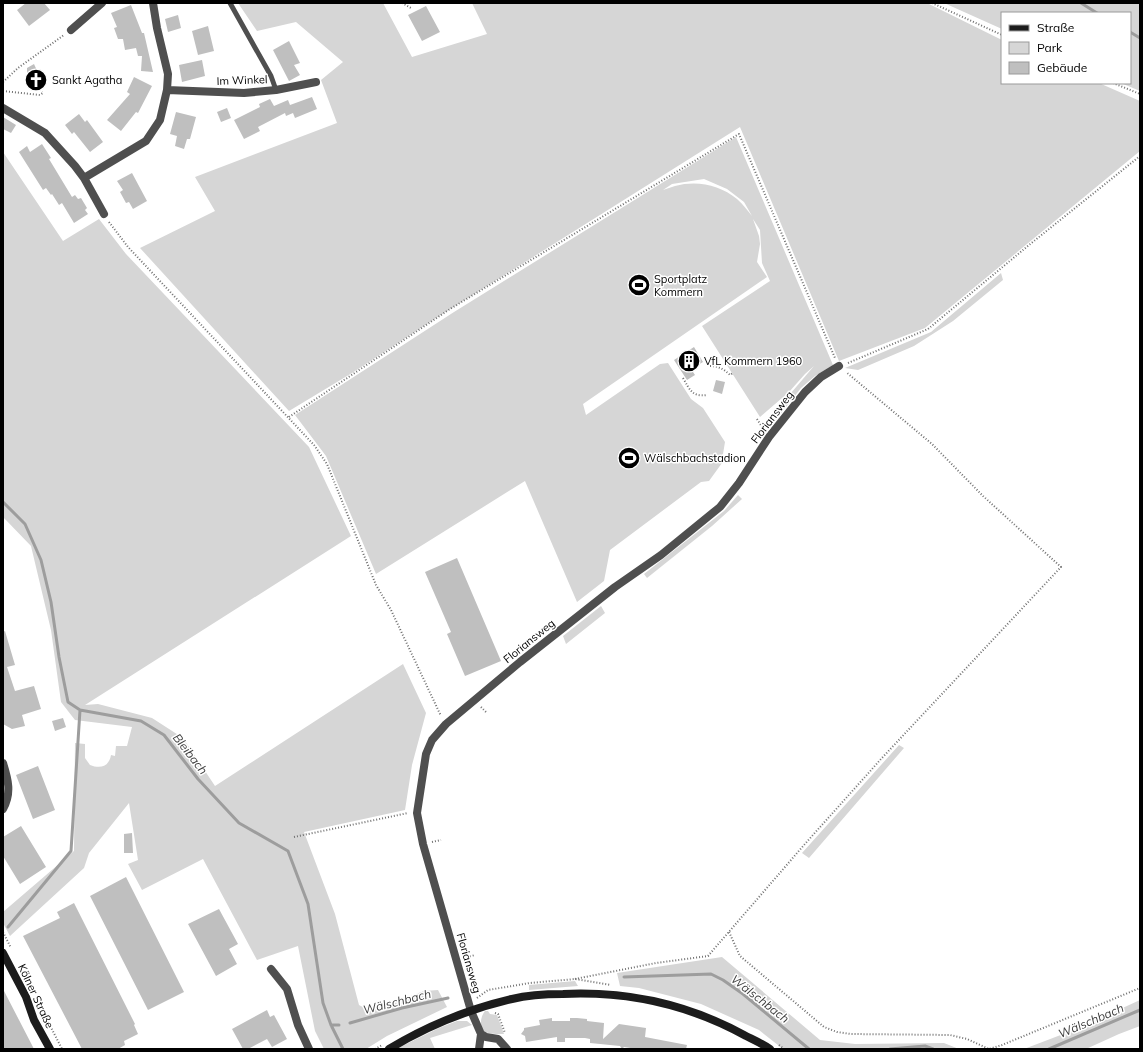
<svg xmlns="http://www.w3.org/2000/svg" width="1143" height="1052" viewBox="0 0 1143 1052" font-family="Mulish,sans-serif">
	<rect width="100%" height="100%" fill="#fff"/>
	<!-- green -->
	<path fill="#d6d6d6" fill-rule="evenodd" d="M238,3H383L412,57L487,34L472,3H927L1002,40V83H1099L1140,101V151L925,328L839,361L740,127L436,318L352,373L289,411L140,248L215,211L195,177L337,123L321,80L343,62L296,22L257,31Z
		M944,3H1140V91L1121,83H1130V13H1002V29Z
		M736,137L833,365L815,376L801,388L771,426L768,420L814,366L805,374L789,392L760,417L702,326L770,281L762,263L760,230L753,219L759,236L760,244L757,262L767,277L583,404L586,415L660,364L668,363L691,399L703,408L725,442L723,454L717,461L722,463L709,481L701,482L610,550L604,581L577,602L525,481L376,574L326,456L295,415L454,312ZM704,179L727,189L744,202L752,216C747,210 743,204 737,199C720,185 697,180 675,186C671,187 667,189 663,190L672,184Z
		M3,152L63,241L99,219L126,254L309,447L351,536L85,705L98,704L152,718L183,738L215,786L403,664L426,713L412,765L405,810L304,832L335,914L359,1005L370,1011L424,991L438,990L447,1007L387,1036L366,1049H324L315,1031L298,946L257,960L203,859L142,890L128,864L138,860L129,803L89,853L84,868L10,936L3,923V912L74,851L75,743L85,744V758L90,765C100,769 109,767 111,755L115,756L116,746H127L132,727L75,720L61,702L51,630L31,546L3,517Z
		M1001,273L1003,280L953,321L914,346L858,370L845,368L931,332Z
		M738,495L742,499L712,526L647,578L644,574L724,511Z
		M601,606L605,613L566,644L563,636Z
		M899,745L904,748L809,858L802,853Z
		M722,957L820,1040L855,1044L944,1043L959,1049H783L759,1030L701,1004L639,988L620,986L617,973Z
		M575,981L578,986L529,990V985Z
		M1140,1000V1026L1119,1034L1086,1049H1024L1079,1028Z
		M485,1011H488L490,1014L497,1015L504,1034C499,1034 493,1034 488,1033C478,1030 480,1017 485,1011Z
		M457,1021H467L472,1025L430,1038L435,1049H396L439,1028Z"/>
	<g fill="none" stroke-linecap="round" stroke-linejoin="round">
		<!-- stream -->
		<path stroke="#9d9d9d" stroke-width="3" d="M1081,3L1097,13
			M1130,32L1140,38
			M3,502L25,524L41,560L51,602L59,657L68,702L80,710L141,721L164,735L198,779L239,823L288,851L308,904L323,1003L331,1025L343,1049
			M8,927L71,851L80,710
			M624,977L711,974L723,980L743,994L809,1049
			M350,1023L402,1008L448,998
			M331,1025H339
			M890,1049L925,1046L933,1049
			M1049,1049L1140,1010"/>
	</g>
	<!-- building -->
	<path fill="#bfbfbf" d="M26,3H44L50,10L29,26L17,10Z
		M131,5L142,33H144L153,72L141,71L142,56H138L136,48L125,50L123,39H118L114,28L117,27L111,13Z
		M426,6L440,32L422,41L408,15Z
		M178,15L181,28L168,32L165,19Z
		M208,26L214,51L198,55L192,31Z
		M289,41L300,63L294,65L300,75L289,81L273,50Z
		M202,60L205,76L182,82L179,65Z
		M34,64L43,84L35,88L27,72V68Z
		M134,77L152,86L138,113L136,112L121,131L107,120L130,94L127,92Z
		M312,97L317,109L295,118L293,113L286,116L285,113L258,127L260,131L244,139L234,120L260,107L259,104L270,99L274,106L288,100L290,105Z
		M227,108L231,118L221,122L217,112Z
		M176,112L196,117L190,139H187L184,149L175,146L177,136L170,134Z
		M79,114L85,122L87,120L103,142L90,152L74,132L72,134L65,125Z
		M3,117L16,125L11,133L3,129Z
		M42,144L51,158L49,159L72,197L75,195L78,199L81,198L87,208L85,210L88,214L74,223L62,203L59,205L52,194L51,195L46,188L43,190L19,152L27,146L30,152Z
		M132,173L147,201L133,209L129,202L126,203L120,192L123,190L117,181Z
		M694,347L703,362L691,369L695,375L687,380L674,360Z
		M716,380L725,382L722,394L713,391Z
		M457,558L501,661L465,676L447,634L451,632L425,572Z
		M5,631L15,665L7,667L15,691L34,686L41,709L22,715L25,726L12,729L3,724V632Z
		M63,718L66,727L55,731L52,721Z
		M38,766L55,810L33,819L16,775Z
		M21,826L46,867L20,884L3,856V837Z
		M132,833L133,853H124V834Z
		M126,877L184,992L148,1010L90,896Z
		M74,903L135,1024L134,1025L138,1034L124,1041L125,1045L118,1049H82L23,936L60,918L57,912Z
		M219,909L238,944L229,949L237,964L216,976L188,924Z
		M3,989L34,1049H3Z
		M267,1010L270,1017L274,1015L287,1039L272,1047L267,1039L248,1049H243L232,1029Z
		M552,1018V1021H570V1018H577L587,1019V1021L604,1023L603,1039L619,1024L646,1028L645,1037L687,1045L686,1049H637L624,1047L622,1049L620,1046L590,1043V1039L585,1038H565V1042H557V1037L526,1042L525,1036L521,1034L524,1030V1028L540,1025L539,1020Z"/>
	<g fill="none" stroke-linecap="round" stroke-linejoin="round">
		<!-- path -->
		<path stroke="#717171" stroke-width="2" stroke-dasharray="1 2" stroke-linecap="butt" d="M402,3L411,8
			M932,3L1002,35
			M3,82L18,68L64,35
			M1113,83L1140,94
			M3,91L40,95L43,93L42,92
			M109,222L128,247L314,445L327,464L376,585L391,610L441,716
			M848,363L928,329L1029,245L1140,156
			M710,366C718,366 724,369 730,375L733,373
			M683,378C690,390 692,397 707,395
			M289,417L450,309L739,134L835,358
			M757,419L764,430
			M481,707L486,712
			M294,837L408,813
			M432,842L441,840
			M3,932L11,948
			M729,932L740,956L824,1027L837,1032L851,1034L950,1035L967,1039L989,1049L1002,1045L1140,988
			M464,958L475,955
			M575,979L656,963L708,956L804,845L881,759L1061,567L983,496L932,444L846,372
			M477,998L488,990L530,983L575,979L611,985
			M38,1002L62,1049
			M495,1013L498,1014L505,1033
			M779,1045L784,1049
			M375,1049L382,1045"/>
		<!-- lane -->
		<path stroke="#4f4f4f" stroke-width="5" d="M230,3L271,76L276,90"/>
		<!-- street -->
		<path stroke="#4f4f4f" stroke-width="8" d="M71,30L102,3
			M167,90L244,93L276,90L316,82
			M3,108L45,133L75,166L84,178L104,214
			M84,178L146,141L160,120L167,90L168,74L157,28L153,3
			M3,763C8,779 12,793 3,809
			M271,969L287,989L298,1025L309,1049
			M479,1049L481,1034
			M507,1049L498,1039L486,1037L481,1034L471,1011L423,844L417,813L426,754L432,740L446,724L520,662L615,587L661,555L720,507L739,483L769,437L805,392L821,377L839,366"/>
		<!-- secondary -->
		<path stroke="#1c1c1c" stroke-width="8" d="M3,953L26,997L34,1020L50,1049
			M389,1049C427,1026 469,1009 512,999C528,995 546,994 563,994C627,991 690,1005 746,1036C754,1040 763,1044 770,1049"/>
	</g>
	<!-- icons -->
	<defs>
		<g id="church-disc" transform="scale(1.15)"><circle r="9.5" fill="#000" stroke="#fff"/><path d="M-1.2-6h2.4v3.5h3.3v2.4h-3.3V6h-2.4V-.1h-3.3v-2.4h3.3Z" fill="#fff"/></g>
		<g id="stadium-disc" transform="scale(1.15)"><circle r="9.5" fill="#000" stroke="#fff"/><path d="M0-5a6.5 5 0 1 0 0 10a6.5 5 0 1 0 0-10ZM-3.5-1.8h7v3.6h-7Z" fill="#fff"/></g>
		<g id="building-disc" transform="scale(1.15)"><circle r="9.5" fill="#000" stroke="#fff"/><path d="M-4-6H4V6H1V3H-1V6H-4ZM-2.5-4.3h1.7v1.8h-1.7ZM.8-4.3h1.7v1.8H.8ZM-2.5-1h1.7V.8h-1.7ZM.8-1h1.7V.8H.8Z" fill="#fff"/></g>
	</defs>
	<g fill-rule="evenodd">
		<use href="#church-disc" x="36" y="80"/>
		<use href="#stadium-disc" x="639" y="285"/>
		<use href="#building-disc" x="689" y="361"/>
		<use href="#stadium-disc" x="629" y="458"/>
	</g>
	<g text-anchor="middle" stroke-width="3" stroke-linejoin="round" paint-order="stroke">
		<!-- poi labels -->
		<g font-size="11" fill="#000" stroke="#fff" text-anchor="start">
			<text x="52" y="84">Sankt Agatha</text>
			<text x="654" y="283">Sportplatz<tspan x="654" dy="13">Kommern</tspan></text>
			<text x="704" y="365">VfL Kommern 1960</text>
			<text x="644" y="462">Wälschbachstadion</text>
		</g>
		<!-- street labels -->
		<g font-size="11" fill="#000" stroke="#fff">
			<text transform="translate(242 80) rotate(-2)" y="4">Im Winkel</text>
			<text transform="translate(772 417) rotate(-53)" y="4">Floriansweg</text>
			<text transform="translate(529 641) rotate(-39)" y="4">Floriansweg</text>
			<text transform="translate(469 963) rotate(74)" y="4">Floriansweg</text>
			<text transform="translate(36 996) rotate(65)" y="4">Kölner Straße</text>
		</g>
		<!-- water labels -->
		<g font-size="12" font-style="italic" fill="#3e3e3e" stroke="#fff">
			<text transform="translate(190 754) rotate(52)" y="4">Bleibach</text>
			<text transform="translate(760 999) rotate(38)" y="4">Wälschbach</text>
			<text transform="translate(397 1002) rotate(-14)" y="4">Wälschbach</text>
			<text transform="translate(1091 1021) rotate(-23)" y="4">Wälschbach</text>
		</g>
	</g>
	<!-- border -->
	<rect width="1143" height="1052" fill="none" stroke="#000000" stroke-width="8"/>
	<!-- legend -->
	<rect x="1001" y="12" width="130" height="72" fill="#ffffff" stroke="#999999"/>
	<rect x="1009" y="25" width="20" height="6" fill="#1c1c1c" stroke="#999999"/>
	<text x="1037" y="32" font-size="12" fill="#000000">Straße</text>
	<rect x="1009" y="42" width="20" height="12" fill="#d6d6d6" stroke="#999999"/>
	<text x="1037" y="52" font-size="12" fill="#000000">Park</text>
	<rect x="1009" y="62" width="20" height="12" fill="#bfbfbf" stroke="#999999"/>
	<text x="1037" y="72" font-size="12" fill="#000000">Gebäude</text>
</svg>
